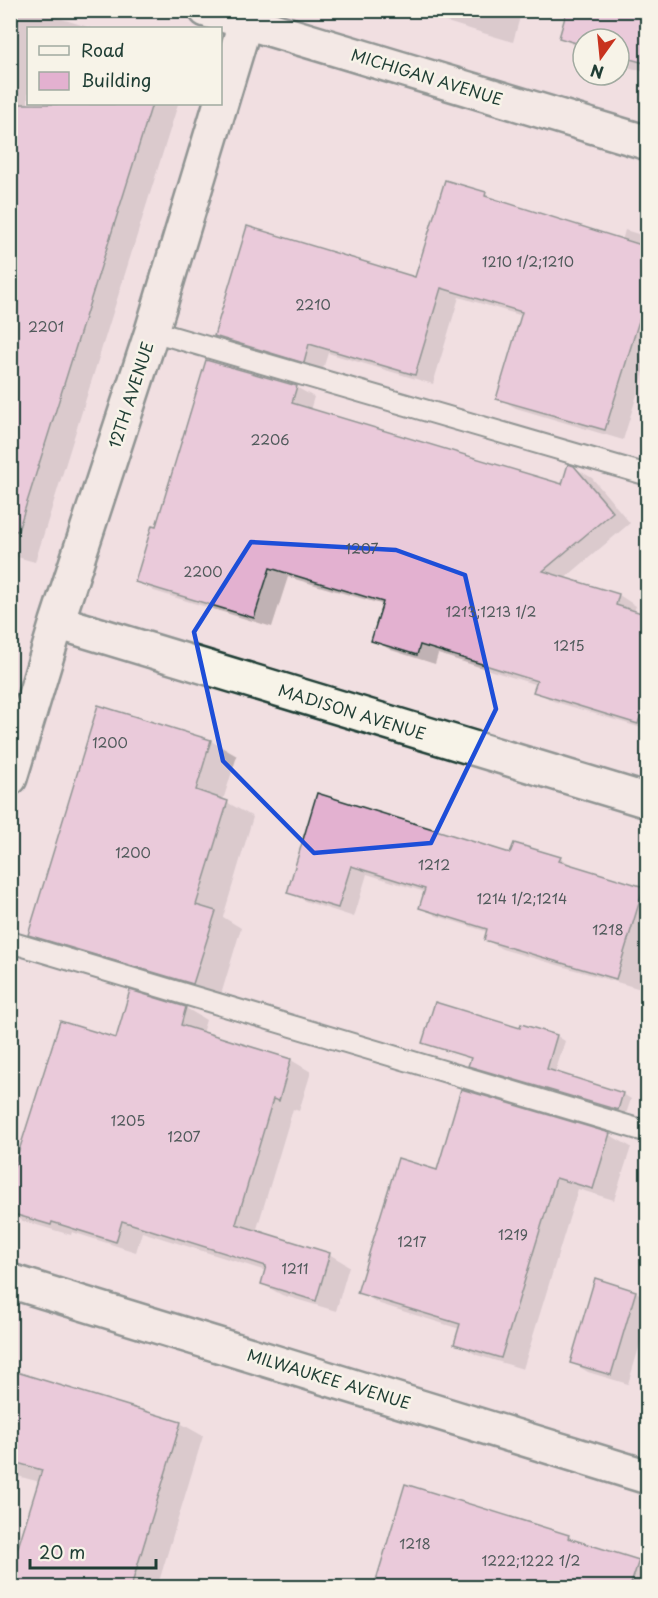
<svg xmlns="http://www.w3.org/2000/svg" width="658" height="1598" viewBox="0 0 658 1598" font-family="'Playpen Sans',sans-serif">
	<rect width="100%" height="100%" fill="#f1dfe1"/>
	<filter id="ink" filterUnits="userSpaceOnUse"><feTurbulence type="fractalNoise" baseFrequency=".0167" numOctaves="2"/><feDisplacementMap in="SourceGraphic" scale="12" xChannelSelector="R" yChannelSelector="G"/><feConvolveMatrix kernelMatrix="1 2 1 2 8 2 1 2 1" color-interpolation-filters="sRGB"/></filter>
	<g filter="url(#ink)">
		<!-- shadow -->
		<path fill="#0003" d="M10,10H33L91,28H28V104H178L35,562L10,555Z
			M407,10H522L513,42Z
			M648,10V73L628,67L619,62V39H583V48L576,46L560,37Z
			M485,194L502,203L622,241L625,230L648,237V359L623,440L516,408L498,398L523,316L459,297L433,384L328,353L322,372L234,346L216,336L416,279Z
			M296,387L314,397L310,410L563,486L573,467L592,478L630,523L564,579L619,595L636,606L634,612L648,616V730L553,701L535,691L537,685L438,654L435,664L391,650L373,640L384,605L288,577L272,627L154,591L137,581L157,528Z
			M211,741L237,756L223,800L253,817L223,917L241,928L220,998L56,949L30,934Z
			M318,795L511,855L560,858L576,867L648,890V991L502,949L486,940L488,932L437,916L420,907L425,892L367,874L354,917L305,901L289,892Z
			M131,992L186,1008L206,1020L202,1033L291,1060L311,1072L299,1111L293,1109L256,1232L329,1254L349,1266L336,1311L282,1295L262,1284L266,1271L142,1232L136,1252L72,1232L71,1235L23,1221L10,1214V1185L117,1040Z
			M522,1026L557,1036L565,1041L555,1073L623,1094L631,1099L626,1114L479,1070L470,1065L472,1059L433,1047L424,1043L521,1030Z
			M462,1091L610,1135L631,1147L614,1200L578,1189L523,1369L477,1355L456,1343L460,1329L380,1304L359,1292L438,1172Z
			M596,1280L636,1292L648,1299V1318L628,1384L588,1372L571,1362Z
			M10,1371L180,1423L203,1436L157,1588H10V1578L40,1482L10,1474Z
			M406,1486L568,1536L580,1544L638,1561L648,1566V1588H375Z"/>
		<!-- building -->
		<path fill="#e3b1d0" stroke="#1f3d34" stroke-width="1.5" d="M567,10H648V64L619,56V39H583V45L559,38Z
			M10,104H152L18,531L10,530Z
			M445,180L486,192L485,196L648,247V292L605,430L496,399L522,312L441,288L415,375L309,344L304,363L214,336L247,226L415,277Z
			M206,360L297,386L292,403L562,484L568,464L574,466L613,512L543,571L619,594L616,605L648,615V692L638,724L533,692L537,681L420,645L417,655L371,641L383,602L270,568L254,618L135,582L152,525L156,526Z
			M98,705L211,740L196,790L228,801L196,905L216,911L193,984L28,935Z
			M317,793L510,853L514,843L561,857L559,861L644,887L616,979L484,940L487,929L419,908L425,889L351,866L338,908L287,893Z
			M130,990L186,1007L181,1025L291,1059L279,1101L273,1099L236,1224L330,1253L316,1301L261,1284L266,1266L122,1221L116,1242L52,1222L51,1225L10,1213V1179L60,1021L116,1038Z
			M435,1002L520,1028L521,1024L557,1035L547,1069L623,1093L618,1110L468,1066L471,1058L422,1043Z
			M461,1089L610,1133L593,1189L556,1178L501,1358L454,1344L460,1324L357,1293L398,1158L437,1170Z
			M595,1278L636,1291L611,1375L570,1363Z
			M10,1370L181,1422L131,1587H10V1573L42,1470L10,1461Z
			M405,1484L569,1535L568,1538L639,1560L630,1587H374Z"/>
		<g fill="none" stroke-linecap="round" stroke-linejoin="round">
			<!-- lane casing -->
			<g stroke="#1f3d34" stroke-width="24">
				<path id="lane" d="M152,331L648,475
					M10,942L648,1132"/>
			</g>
			<!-- street casing -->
			<g stroke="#1f3d34" stroke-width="38">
				<path id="street" d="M206,10L648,143
					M57,622L648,801
					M10,778L57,622L152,331L249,10"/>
			</g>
			<!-- secondary casing -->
			<g stroke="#1f3d34" stroke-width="38">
				<path id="secondary" d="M10,1281L648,1477"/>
			</g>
			<!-- lane -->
			<use href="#lane" stroke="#f7f3e8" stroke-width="20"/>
			<!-- street -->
			<use href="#street" stroke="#f7f3e8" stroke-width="33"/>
			<!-- secondary -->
			<use href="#secondary" stroke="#f7f3e8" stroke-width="33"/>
		</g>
	</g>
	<!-- marked area -->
	<path d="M0 0H658V1598H0ZM251,542L396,550L465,575L496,709L431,843L314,853L223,761L194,632Z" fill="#f1dfe1" fill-opacity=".55" fill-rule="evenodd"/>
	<path fill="none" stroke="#1d4ed8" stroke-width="4.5" stroke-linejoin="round" d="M251,542L396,550L465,575L496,709L431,843L314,853L223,761L194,632Z"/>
	<g text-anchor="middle" stroke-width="5" stroke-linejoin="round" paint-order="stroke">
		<!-- number labels -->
		<g font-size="14" fill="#505a5b">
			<text x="528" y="267">1210 1/2;1210</text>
			<text x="313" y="310">2210</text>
			<text x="46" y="332">2201</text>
			<text x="270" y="445">2206</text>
			<text x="362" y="554">1207</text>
			<text x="203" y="577">2200</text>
			<text x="491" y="617">1213;1213 1/2</text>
			<text x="569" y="651">1215</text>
			<text x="110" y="748">1200</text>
			<text x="133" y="858">1200</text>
			<text x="434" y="870">1212</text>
			<text x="522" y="904">1214 1/2;1214</text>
			<text x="608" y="935">1218</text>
			<text x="128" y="1126">1205</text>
			<text x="184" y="1142">1207</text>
			<text x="513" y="1240">1219</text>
			<text x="412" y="1247">1217</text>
			<text x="295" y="1274">1211</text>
			<text x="415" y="1549">1218</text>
			<text x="531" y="1566">1222;1222 1/2</text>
		</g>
		<!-- street labels -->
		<g font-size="16" fill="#1f3d34" stroke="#f7f3e8">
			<text transform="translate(427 77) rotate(17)" y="6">MICHIGAN AVENUE</text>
			<text transform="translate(131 395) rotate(-72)" y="6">12TH AVENUE</text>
			<text transform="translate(352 712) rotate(17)" y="6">MADISON AVENUE</text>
			<text transform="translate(329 1379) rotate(17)" y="6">MILWAUKEE AVENUE</text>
		</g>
	</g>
	<!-- margin -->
	<rect width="658" height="1598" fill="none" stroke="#f7f3e8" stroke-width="36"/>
	<rect x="18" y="18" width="622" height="1562" fill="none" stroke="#1f3d34" stroke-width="2" filter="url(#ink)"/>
	<!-- legend -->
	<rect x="27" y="27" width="195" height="78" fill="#f7f3e8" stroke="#a1aaa0" stroke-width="1.5"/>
	<rect x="39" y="46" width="30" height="9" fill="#f7f3e8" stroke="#a1aaa0" stroke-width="1.5"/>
	<text x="81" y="57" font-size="18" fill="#1f3d34">Road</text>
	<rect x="39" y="72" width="30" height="18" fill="#e3b1d0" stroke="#a1aaa0" stroke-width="1.5"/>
	<text x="81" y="87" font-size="18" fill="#1f3d34">Building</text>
	<!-- north arrow -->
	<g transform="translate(601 57) rotate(195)"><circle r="28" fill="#f7f3e8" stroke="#a1aaa0" stroke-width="1.5"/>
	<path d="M0-4.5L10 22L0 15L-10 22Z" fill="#c8321e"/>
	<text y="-9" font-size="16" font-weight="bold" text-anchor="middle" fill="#1f3d34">N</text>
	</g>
	<!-- scale -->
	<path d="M30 1559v9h126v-9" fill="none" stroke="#1f3d34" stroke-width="3"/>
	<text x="39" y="1559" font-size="18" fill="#1f3d34" stroke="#f7f3e8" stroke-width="4.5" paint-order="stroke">20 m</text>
</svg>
